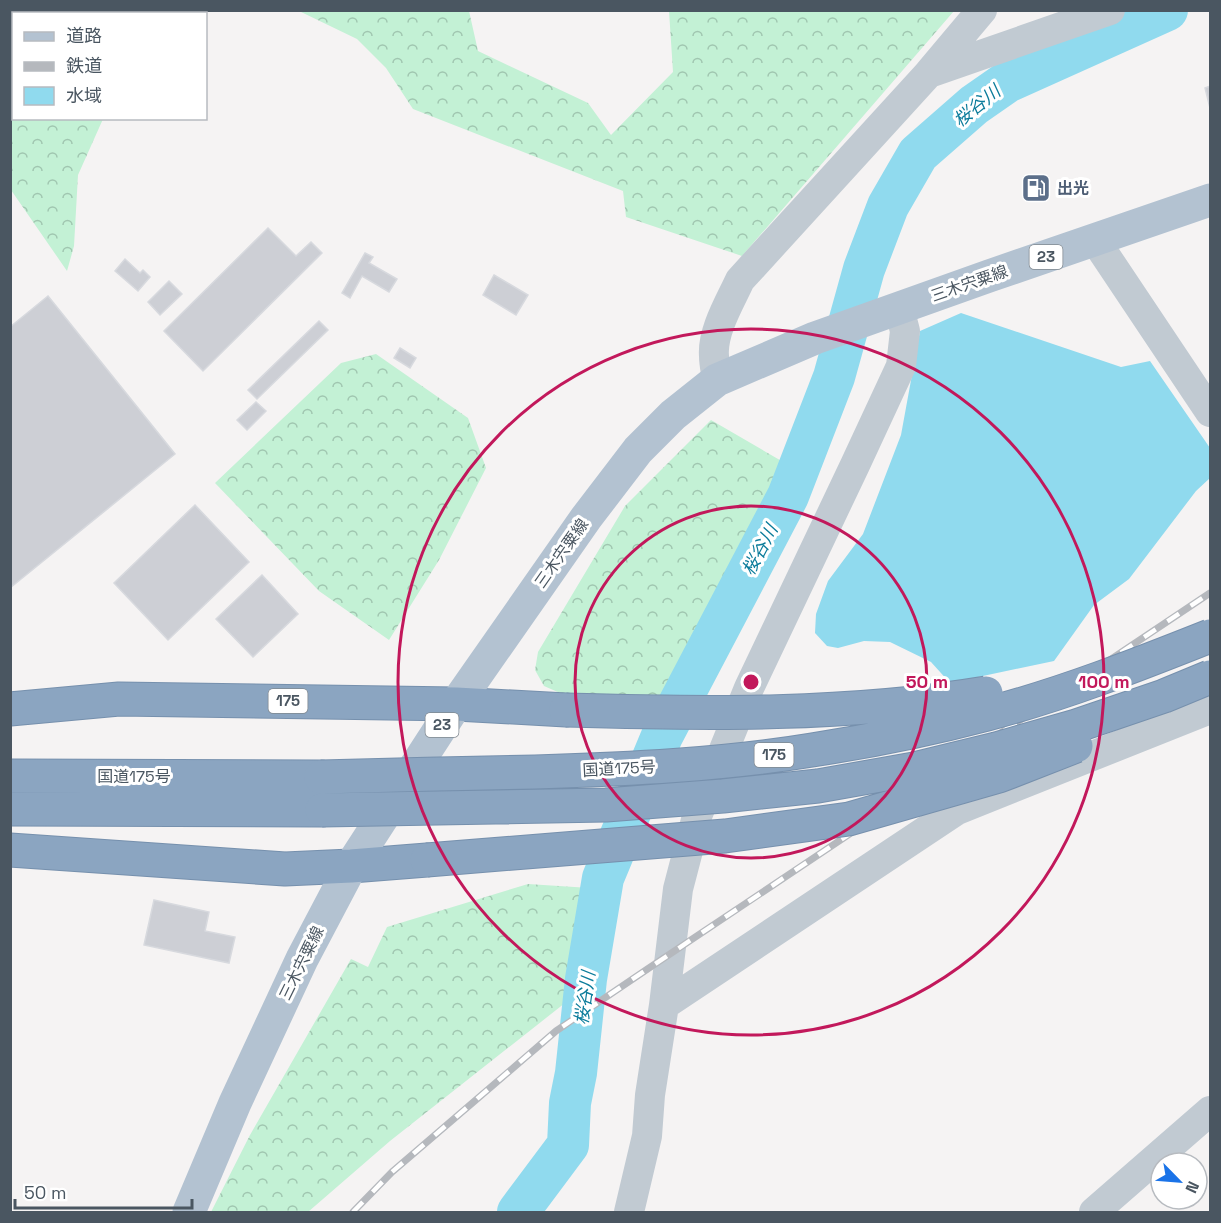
<svg xmlns="http://www.w3.org/2000/svg" width="1221" height="1223" viewBox="0 0 1221 1223" font-family="'Space Grotesk','Noto Sans JP',sans-serif">
	<defs>
		<pattern id="forest-crowns" width="20" height="18" patternUnits="userSpaceOnUse" patternTransform="scale(1.5)"><rect width="20" height="18" fill="#c3f1d5"/><path d="M2 6a3 3 0 1 1 6 0M12 15a3 3 0 1 1 6 0" fill="none" stroke="#a0c6b0"/></pattern>
	</defs>
	<rect width="100%" height="100%" fill="#f5f3f3"/>
	<!-- forest -->
	<path fill="url(#forest-crowns)" d="M10,11H167L165,14H14V118L103,119L78,175L74,246L67,271L11,190Z
		M299,11H469L478,51L588,103L611,135L673,72L669,11H954L742,256L626,217L623,191L413,109L386,68L357,39Z
		M376,354L468,418L486,468L439,560L389,640L319,591L215,483L341,363Z
		M711,420L785,463L742,562L667,696L560,693L544,686L535,670L538,652L625,506Z
		M528,884L590,888L565,1003L390,1141L308,1212H211L250,1135L351,959L368,967L387,927Z"/>
	<!-- water -->
	<path fill="#90daee" d="M961,313L1121,367L1150,361L1210,448V478L1196,491L1129,579L1094,605L1054,661L950,683L931,662L890,642L864,641L838,648L827,646L815,633L816,614L828,581L863,534L901,435L920,331Z"/>
	<g fill="none" stroke-linecap="round" stroke-linejoin="round">
		<!-- river -->
		<path stroke="#90daee" stroke-width="42" d="M518,1212L568,1145L570,1103L576,1073L586,979L603,878L662,736L788,496L834,377L864,269L888,206L918,154L974,105L1007,82L1167,10"/>
	</g>
	<!-- building -->
	<path fill="#cdcfd5" stroke="#d7d9de" stroke-width="1.5" d="M1210,86V108L1205,88Z
		M268,228L296,256L311,242L322,253L203,371L164,331Z
		M365,253L373,257L369,263L397,279L389,292L362,276L350,298L342,293Z
		M125,259L140,273L143,270L150,277L138,291L115,271Z
		M494,275L528,295L516,315L483,295Z
		M169,281L182,294L160,315L148,302Z
		M48,296L175,454L10,588V327Z
		M319,321L328,330L257,399L248,390Z
		M400,348L416,358L410,368L394,358Z
		M256,402L266,411L247,430L237,420Z
		M195,505L249,562L168,640L114,583Z
		M262,575L298,614L253,657L216,619Z
		M154,900L209,912L205,931L235,937L229,963L144,945Z"/>
	<g fill="none" stroke-linecap="round" stroke-linejoin="round">
		<!-- highway casing -->
		<g stroke="#7690ad" stroke-width="35">
			<path id="highway" d="M10,709L119,699L456,704L566,710
				M10,776L321,777
				M10,809L322,810
				M10,850L285,869L351,866L427,860"/>
		</g>
		<!-- minor -->
		<path stroke="#c1cad2" stroke-width="30" d="M929,73L1110,10
			M1095,240L1210,412
			M717,380C716,372 714,364 714,356C712,331 730,302 740,280L929,73L982,10
			M664,1005L957,810L1210,709
			M629,1212L647,1136L650,1095L664,1005L678,889L697,816L749,688L855,465L901,366L905,331L899,308
			M1094,1212L1210,1111"/>
		<!-- major -->
		<path stroke="#b3c2d1" stroke-width="33" d="M189,1212L235,1103L302,959L351,866L456,704L586,518L638,450L673,415L717,380L815,338L989,276L1210,200"/>
		<!-- highway -->
		<use href="#highway" stroke="#8ba5c1" stroke-width="33"/>
		<!-- rail casing -->
		<g stroke="#b5b8bd" stroke-width="7">
			<path id="rail" d="M353,1212L392,1172L556,1031L649,968L1210,593"/>
		</g>
		<!-- rail -->
		<use href="#rail" stroke="#fff" stroke-width="4.5" stroke-dasharray="14" stroke-linecap="butt"/>
		<!-- highway-bridge casing -->
		<g stroke="#7690ad" stroke-width="35" stroke-linecap="butt">
			<path id="highway-bridge" d="M566,710C706,714 848,716 986,693
				M321,777C392,775 464,773 535,772C628,769 721,765 812,750C871,741 930,729 987,714C1063,694 1137,665 1210,636
				M322,810L606,805L723,796L818,786L914,769L996,749L1076,726L1164,696L1210,677
				M427,860L725,836L849,819L999,776L1076,746"/>
		</g>
		<!-- highway-bridge -->
		<use href="#highway-bridge" stroke="#8ba5c1" stroke-width="33"/>
	</g>
	<!-- distance rings -->
	<g fill="none" stroke="#c2185b" stroke-width="3">
		<circle cx="751" cy="682" r="176"/>
		<circle cx="751" cy="682" r="353"/>
	</g>
	<!-- icons -->
	<defs>
		<g id="fuel-square" transform="scale(1.5)"><rect x="-9" y="-9" width="18" height="18" rx="4" fill="#5c6f8a" stroke="#fff"/><path d="M-5.5-6h7V0h2V4h1.3V-2.5L3-4.5l.8-.8L6-3V5H2.5V1h-1V6h-7ZM-4.2-4.7v3.2H.2V-4.7Z" fill="#fff"/></g>
	</defs>
	<g fill-rule="evenodd">
		<use href="#fuel-square" x="1036" y="188"/>
	</g>
	<g text-anchor="middle" stroke-width="6" stroke-linejoin="round" paint-order="stroke">
		<!-- shield labels -->
		<g fill="#fff" stroke="#808990" stroke-width="1.5">
			<rect x="1029.5" y="245" width="33" height="24" rx="4.5"/>
			<rect x="268.5" y="689" width="39" height="24" rx="4.5"/>
			<rect x="425.5" y="713" width="33" height="24" rx="4.5"/>
			<rect x="754.5" y="743" width="39" height="24" rx="4.5"/>
		</g>
		<g font-size="15" font-weight="bold" fill="#4a5661">
			<text x="1046" y="262">23</text>
			<text x="288" y="706">175</text>
			<text x="442" y="730">23</text>
			<text x="774" y="760">175</text>
		</g>
		<!-- service labels -->
		<g font-size="16" font-weight="bold" fill="#4e5e75" stroke="#fff" text-anchor="start">
			<text x="1057" y="194">出光</text>
		</g>
		<!-- street labels -->
		<g font-size="16" fill="#4a5661" stroke="#fff">
			<text transform="translate(969 283) rotate(-19)" y="6">三木宍粟線</text>
			<text transform="translate(561 553) rotate(-55)" y="6">三木宍粟線</text>
			<text transform="translate(619 768) rotate(-3)" y="6">国道175号</text>
			<text x="134" y="782">国道175号</text>
			<text transform="translate(301 963) rotate(-64)" y="6">三木宍粟線</text>
		</g>
		<!-- water labels -->
		<g font-size="18" font-style="italic" fill="#0c7c9b" stroke="#fff">
			<text transform="translate(977 106) rotate(-39)" y="6">桜谷川</text>
			<text transform="translate(760 550) rotate(-62)" y="6">桜谷川</text>
			<text transform="translate(585 998) rotate(-82)" y="6">桜谷川</text>
		</g>
	</g>
	<circle cx="751" cy="682" r="9" fill="#c2185b" stroke="#fff" stroke-width="3"/>
	<g font-size="18" text-anchor="middle" font-weight="bold" fill="#c2185b" stroke="#fff" stroke-width="6" stroke-linejoin="round" paint-order="stroke">
		<text x="927" y="688">50 m</text>
		<text x="1104" y="688">100 m</text>
	</g>
	<!-- border -->
	<rect width="1221" height="1223" fill="none" stroke="#4a5661" stroke-width="24"/>
	<!-- legend -->
	<rect x="12" y="12" width="195" height="108" fill="#ffffff" stroke="#b7bbc0" stroke-width="1.5"/>
	<rect x="24" y="32" width="30" height="9" fill="#b3c2d1" stroke="#b7bbc0" stroke-width="1.5"/>
	<text x="66" y="42" font-size="18" fill="#4a5661">道路</text>
	<rect x="24" y="62" width="30" height="9" fill="#b5b8bd" stroke="#b7bbc0" stroke-width="1.5"/>
	<text x="66" y="72" font-size="18" fill="#4a5661">鉄道</text>
	<rect x="24" y="87" width="30" height="18" fill="#90daee" stroke="#b7bbc0" stroke-width="1.5"/>
	<text x="66" y="102" font-size="18" fill="#4a5661">水域</text>
	<!-- north arrow -->
	<g transform="translate(1179 1181) rotate(115)"><circle r="28" fill="#ffffff" stroke="#b7bbc0" stroke-width="1.5"/>
	<path d="M0-4.5L10 22L0 15L-10 22Z" fill="#1a73e8"/>
	<text y="-9" font-size="16" font-weight="bold" text-anchor="middle" fill="#4a5661">N</text>
	</g>
	<!-- scale -->
	<path d="M15 1199v9h177v-9" fill="none" stroke="#4a5661" stroke-width="3"/>
	<text x="24" y="1199" font-size="18" fill="#4a5661" stroke="#ffffff" stroke-width="4.5" paint-order="stroke">50 m</text>
</svg>
